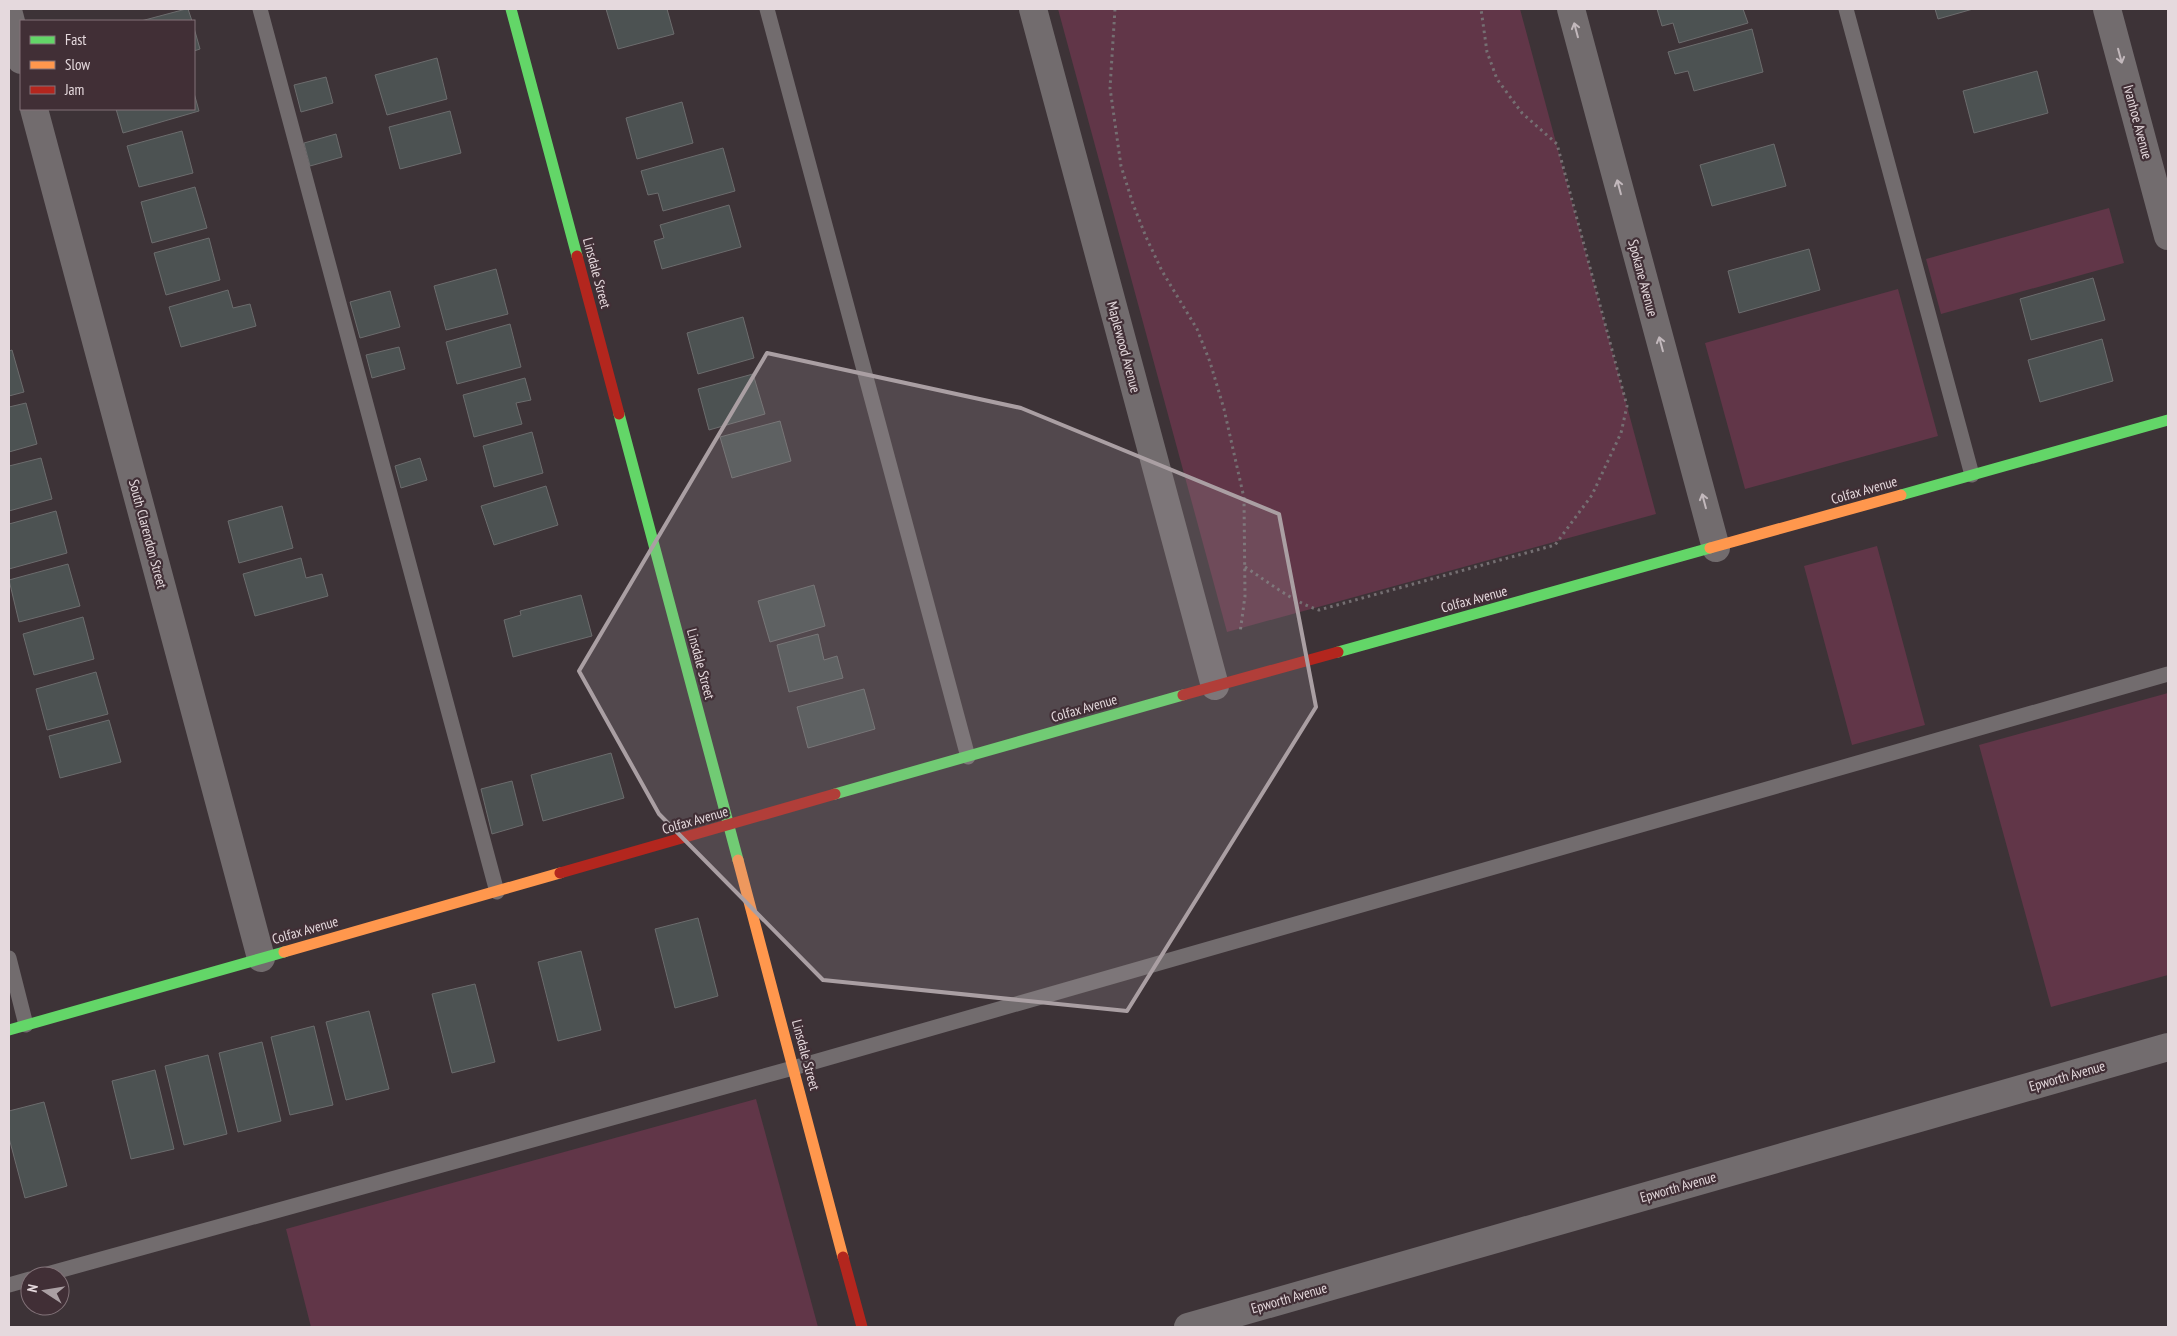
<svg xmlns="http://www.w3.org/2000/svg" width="2177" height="1336" viewBox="0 0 2177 1336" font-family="'PT Sans Narrow',sans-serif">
	<rect width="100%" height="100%" fill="#3d3337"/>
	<!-- green -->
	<path fill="#613648" d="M1058,9H1520L1656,514L1227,632Z
		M2109,208L2124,263L1941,314L1926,259Z
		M1898,289L1938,436L1745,489L1705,343Z
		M1877,546L1925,725L1852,745L1804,566Z
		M2168,693V975L2051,1007L1979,745Z
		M756,1099L818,1327H311L286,1229Z"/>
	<!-- building -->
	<path fill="#4c5252" stroke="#6c6c6d" d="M188,9L192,21H141L186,9Z
		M606,9H667L674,34L618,49Z
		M1657,9H1743L1748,23L1679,43L1673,23L1662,26Z
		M1935,9H1973L1938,19Z
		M194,28L200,49L194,51Z
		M1752,29L1763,72L1694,91L1688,71L1675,74L1668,52Z
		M437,58L447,99L387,115L375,75Z
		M2037,71L2048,113L1974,133L1963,91Z
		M326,77L333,103L301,112L294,85Z
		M194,93L199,111L123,133L116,109H194Z
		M682,102L693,143L637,159L626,118Z
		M450,111L461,153L400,169L389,127Z
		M182,131L193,173L139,187L127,146Z
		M336,134L342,157L310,166L304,143Z
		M1774,144L1786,186L1712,206L1700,165Z
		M723,148L735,191L663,211L658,193L648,195L641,171Z
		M195,187L207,228L152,243L141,202Z
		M729,205L741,247L662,269L654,241L664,238L660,225Z
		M209,238L220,280L166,295L154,253Z
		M1809,249L1820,290L1739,313L1728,271Z
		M496,269L508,314L446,330L434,286Z
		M2093,278L2105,320L2031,340L2020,299Z
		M228,290L233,308L250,304L256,326L181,347L169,307Z
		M390,291L400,327L360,338L350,302Z
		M743,317L754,358L698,374L687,333Z
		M510,324L521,367L457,384L446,342Z
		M2102,339L2113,381L2040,402L2028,360Z
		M399,347L405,369L372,378L366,355Z
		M12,350L24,392L9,396V351Z
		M753,374L765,414L709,430L698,389Z
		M525,378L531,400L516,403L522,424L474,437L463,395Z
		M26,403L37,444L9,452V407Z
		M780,421L791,461L732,478L720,437Z
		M532,432L543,473L494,487L483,446Z
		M41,458L52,499L9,511V466Z
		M420,458L427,480L401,488L395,466Z
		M546,486L558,525L494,545L481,506Z
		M282,506L293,548L239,563L228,521Z
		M56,511L67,553L9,569V524Z
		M301,558L306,578L322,574L328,596L255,616L243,574Z
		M68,564L80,606L19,622L9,580Z
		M814,585L825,626L770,642L758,601Z
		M581,595L592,636L513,657L504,620L521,615L520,611Z
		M83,617L94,659L34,675L23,634Z
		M818,634L824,660L837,656L843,678L789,692L777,645Z
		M96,672L108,714L47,730L36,689Z
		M864,689L875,729L808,748L797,707Z
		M109,720L121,762L60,778L49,736Z
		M611,753L624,798L543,821L531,775Z
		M512,781L523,825L492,834L481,789Z
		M698,918L718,996L675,1008L655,929Z
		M581,951L601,1030L558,1041L538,962Z
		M475,984L495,1062L452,1073L432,994Z
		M369,1011L389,1089L346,1100L326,1022Z
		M314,1026L333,1105L290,1115L271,1037Z
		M262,1042L281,1121L238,1132L219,1053Z
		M208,1055L227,1134L184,1145L165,1066Z
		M155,1070L174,1149L131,1159L112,1081Z
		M44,1102L67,1186L25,1198L9,1138V1111Z"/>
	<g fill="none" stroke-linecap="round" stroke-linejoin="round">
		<!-- path -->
		<path stroke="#756f72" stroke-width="3" stroke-dasharray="2.5 4" stroke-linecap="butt" d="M1115,9L1110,88L1121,166L1133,204L1146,237L1162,271L1197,329L1210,362L1224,409L1244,498L1245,596L1240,633
			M1245,567C1270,583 1291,601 1319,610L1555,545L1592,495L1621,433L1627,406L1557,144L1522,113L1497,79L1487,52L1481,9"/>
		<!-- lane -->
		<path stroke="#726c6e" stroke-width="15" d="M260,9L497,892
			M767,9L968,757
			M1846,9L1972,475
			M9,958L26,1025
			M40,1276L793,1068L2168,674
			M9,1285L30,1279"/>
		<!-- street -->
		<path stroke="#726c6e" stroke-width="28" d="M1033,9L1215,686
			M1571,9L1716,548
			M2107,9L2168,236
			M9,14L21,60
			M34,109L261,958
			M1188,1327L2168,1047"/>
		<!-- fast -->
		<path stroke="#63d668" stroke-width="11" d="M511,9L577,256
			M619,414L738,860
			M1901,495L2168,420
			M1338,652L1710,548
			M835,794L1183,695
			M9,1030L284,952"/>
		<!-- slow -->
		<path stroke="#ff974d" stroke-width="11" d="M1710,548L1901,495
			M738,860L843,1257
			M284,952L560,873"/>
		<!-- jam -->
		<path stroke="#b3261e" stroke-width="11" d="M577,256L619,414
			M1183,695L1338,652
			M560,873L835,794
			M843,1257L862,1327"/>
	</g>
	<!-- one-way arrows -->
	<defs><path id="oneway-shaft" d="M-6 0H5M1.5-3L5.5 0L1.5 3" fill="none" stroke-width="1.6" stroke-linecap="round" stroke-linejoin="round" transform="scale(1.25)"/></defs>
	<g stroke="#c2b8bc">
		<use href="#oneway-shaft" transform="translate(1576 30) rotate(-105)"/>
		<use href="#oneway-shaft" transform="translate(2120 56) rotate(75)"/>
		<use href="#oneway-shaft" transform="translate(1619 187) rotate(-105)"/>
		<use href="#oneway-shaft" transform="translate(1661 344) rotate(-105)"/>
		<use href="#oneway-shaft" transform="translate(1704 501) rotate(-105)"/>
	</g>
	<!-- marked area -->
	<path fill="#aa9fa3" fill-opacity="0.2" stroke="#aa9fa3" stroke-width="4" stroke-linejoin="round" d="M767,353L1021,408L1279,514L1316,707L1127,1011L823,980L659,814L579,671Z"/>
	<g text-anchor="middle" stroke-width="4.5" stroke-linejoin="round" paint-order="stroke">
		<!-- street labels -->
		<g font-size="14" fill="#e5d9dd" stroke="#412f36">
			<text transform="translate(2138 122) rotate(75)" y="5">Ivanhoe Avenue</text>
			<text transform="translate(597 273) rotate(75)" y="5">Linsdale Street</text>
			<text transform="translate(1643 278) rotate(75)" y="5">Spokane Avenue</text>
			<text transform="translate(1124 347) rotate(75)" y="5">Maplewood Avenue</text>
			<text transform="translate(1864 490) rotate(-16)" y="5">Colfax Avenue</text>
			<text transform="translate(148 534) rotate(75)" y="5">South Clarendon Street</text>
			<text transform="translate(1474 599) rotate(-15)" y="5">Colfax Avenue</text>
			<text transform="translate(701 664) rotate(75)" y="5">Linsdale Street</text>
			<text transform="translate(1084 708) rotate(-16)" y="5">Colfax Avenue</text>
			<text transform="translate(695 820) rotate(-16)" y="5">Colfax Avenue</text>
			<text transform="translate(305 930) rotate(-16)" y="5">Colfax Avenue</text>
			<text transform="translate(806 1055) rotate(75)" y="5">Linsdale Street</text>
			<text transform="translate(2067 1076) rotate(-16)" y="5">Epworth Avenue</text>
			<text transform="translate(1678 1187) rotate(-16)" y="5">Epworth Avenue</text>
			<text transform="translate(1289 1298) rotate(-16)" y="5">Epworth Avenue</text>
		</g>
	</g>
	<!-- border -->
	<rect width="2177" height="1336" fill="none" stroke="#e5d9dd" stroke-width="20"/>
	<!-- legend -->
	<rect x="20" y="20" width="175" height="90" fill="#412f36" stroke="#837379"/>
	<rect x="30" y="36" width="25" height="8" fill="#63d668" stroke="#837379"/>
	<text x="65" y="45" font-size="15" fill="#e5d9dd">Fast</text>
	<rect x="30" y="61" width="25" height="8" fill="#ff974d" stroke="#837379"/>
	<text x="65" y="70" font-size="15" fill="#e5d9dd">Slow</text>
	<rect x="30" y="86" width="25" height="8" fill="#b3261e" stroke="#837379"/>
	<text x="65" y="95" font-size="15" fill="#e5d9dd">Jam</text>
	<!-- north arrow -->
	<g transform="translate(45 1291) rotate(282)"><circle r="24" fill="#412f36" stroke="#837379"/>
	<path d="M0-4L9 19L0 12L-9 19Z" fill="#aa9fa3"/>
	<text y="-8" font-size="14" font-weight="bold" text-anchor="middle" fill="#e5d9dd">N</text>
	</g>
</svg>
